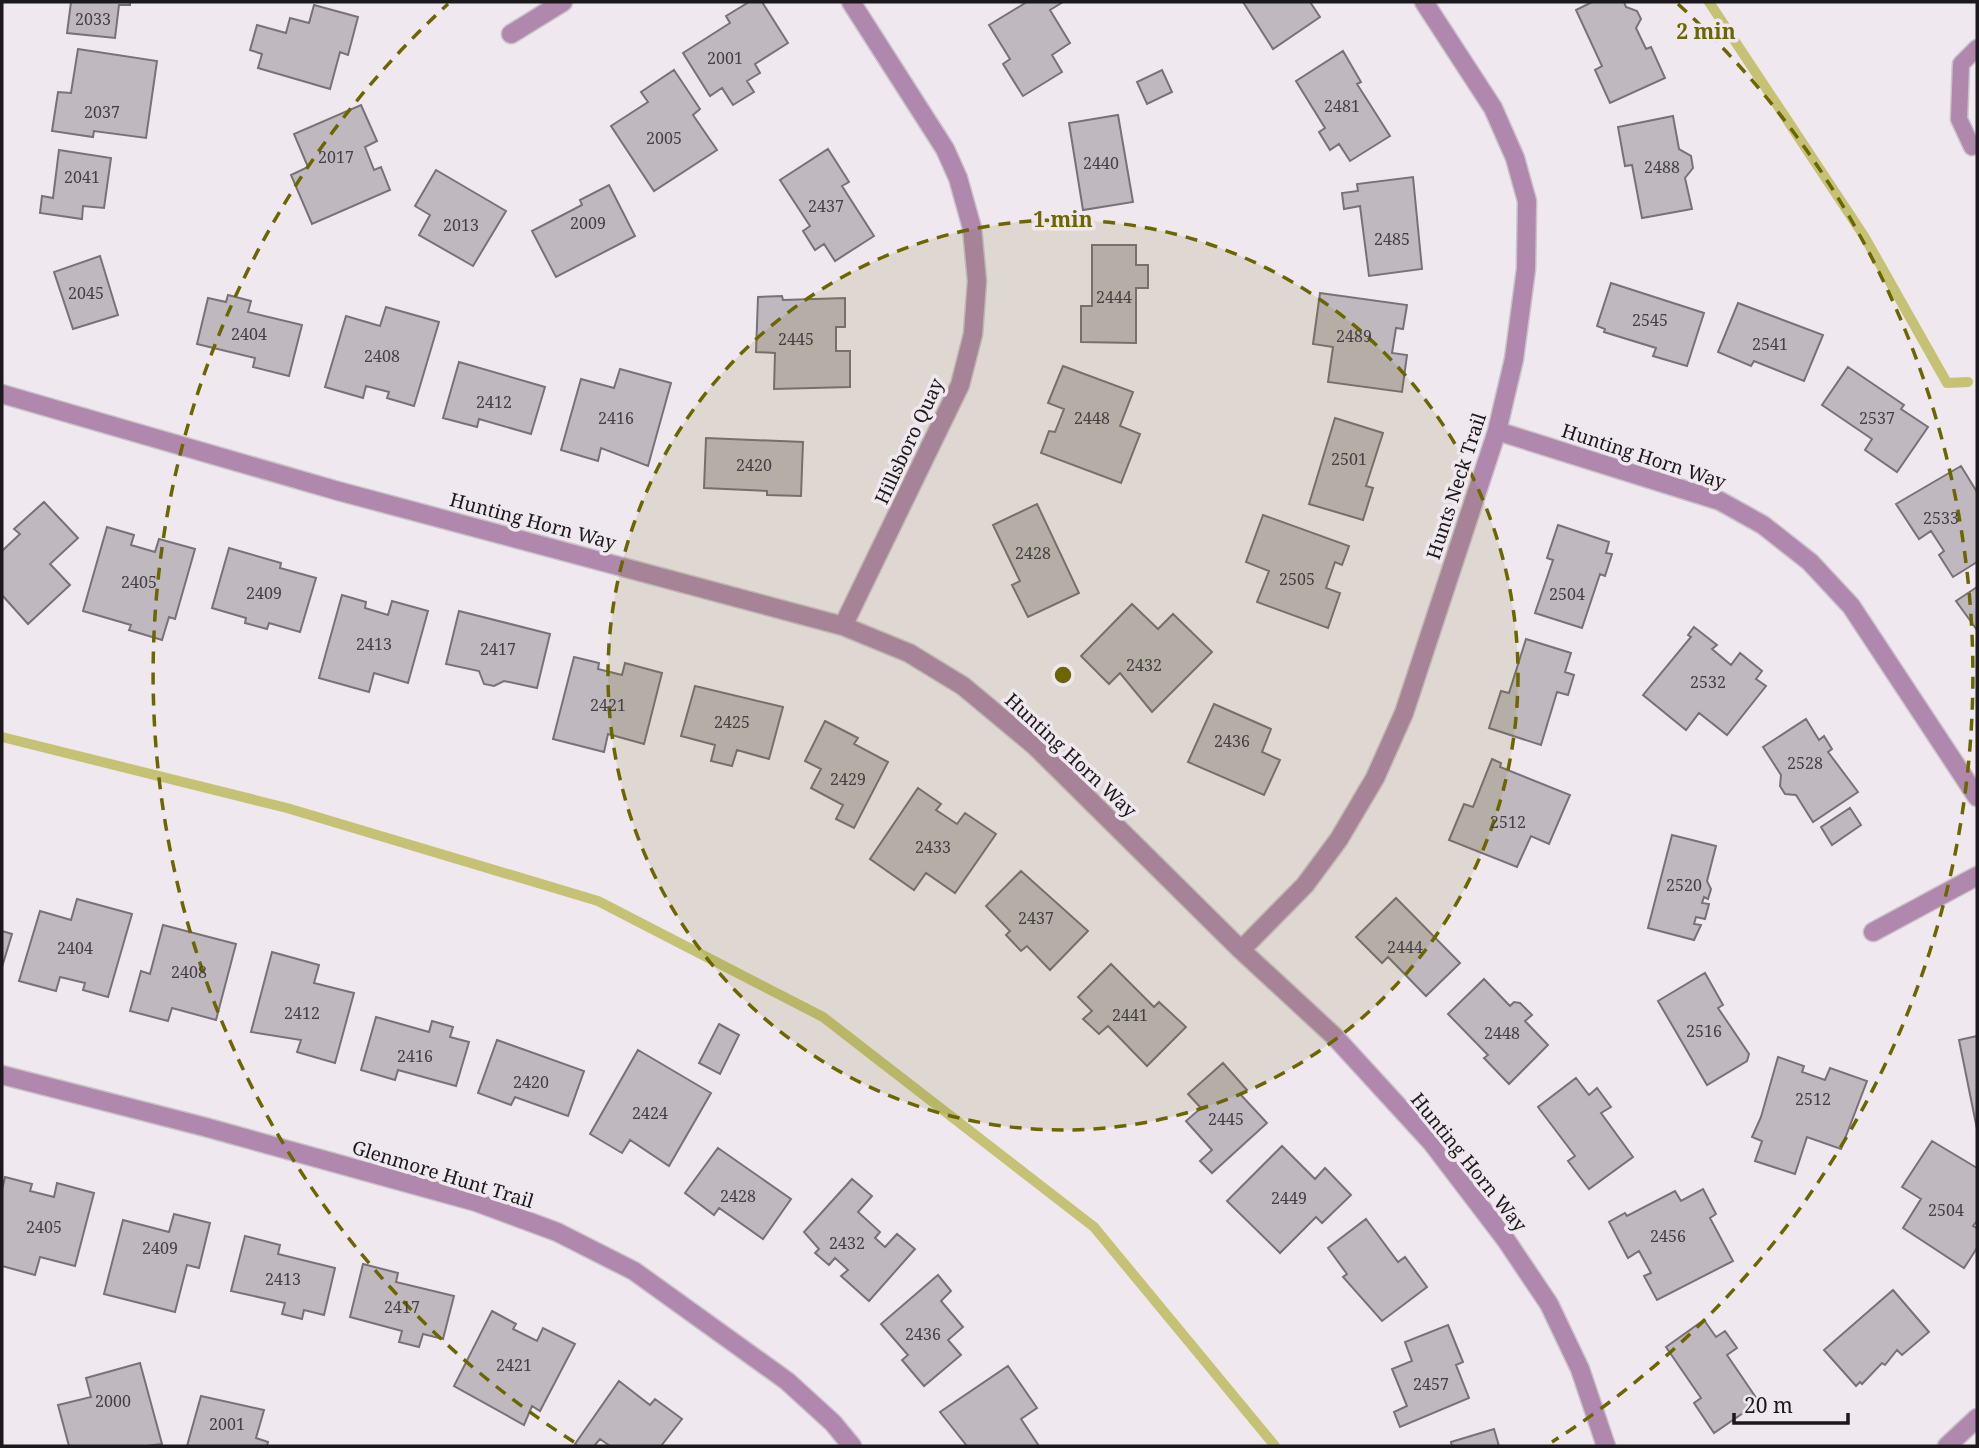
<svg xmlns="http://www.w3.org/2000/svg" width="1979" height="1448" viewBox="0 0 1979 1448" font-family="'Noto Serif',serif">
	<rect width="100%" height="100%" fill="#efe8ee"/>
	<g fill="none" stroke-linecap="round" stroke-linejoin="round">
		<!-- stream -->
		<path stroke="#c5c276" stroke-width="10" d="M1709,2L1864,236L1947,383L1968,382
			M2,737L287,808L598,901L823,1017L1094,1227L1275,1446"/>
	</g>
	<!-- building -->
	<path fill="#bfb9bf" stroke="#787278" stroke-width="2" d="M71,2H130V5H119L115,38L67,33Z
		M749,2H762L788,43L755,64L760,73L747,81L754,92L733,105L722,88L710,96L683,53L730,23L726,16Z
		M1027,2H1063L1050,10L1070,43L1052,55L1062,72L1023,96L1003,64L1010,59L989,25Z
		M1243,2H1310L1320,17L1273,49Z
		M1592,2H1624L1626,7L1637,11L1641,19L1636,28L1646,49L1651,47L1665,78L1610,103L1595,70L1602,66L1576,10Z
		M314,5L358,17L348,55L340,52L330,89L258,68L262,54L250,50L257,25L286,33L290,18L309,23Z
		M78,49L157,61L146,138L94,131L93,137L52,131L58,92L71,93Z
		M1343,51L1361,82L1357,84L1390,136L1350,161L1339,144L1330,150L1319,132L1325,128L1296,81Z
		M674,70L700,109L693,115L717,150L654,191L611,126L648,102L641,92Z
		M1162,70L1172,92L1147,104L1137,82Z
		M361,105L377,141L365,147L374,170L381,167L390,190L312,224L291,175L308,167L294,134Z
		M1118,115L1133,202L1083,210L1069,123Z
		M1673,116L1679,149L1691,156L1693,168L1685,178L1692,209L1642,218L1632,165L1625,166L1618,127Z
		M828,149L849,182L842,186L874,236L835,261L824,244L815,250L803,231L810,226L780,180Z
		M59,150L111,158L104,208L83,206L82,219L40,213L42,196L53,198Z
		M436,170L506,211L473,266L419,235L430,215L415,206Z
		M1413,177L1422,269L1369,276L1360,206L1344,209L1342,193L1358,191L1357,184Z
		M609,185L635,236L556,277L532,231L582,205L580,200Z
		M1092,245H1136V265H1148V288H1136V343L1081,342V306H1092Z
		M100,256L118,315L73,329L54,272Z
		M1611,283L1704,313L1687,366L1653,356L1656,348L1604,332L1605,329L1597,326Z
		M1320,293L1407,305L1403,329L1396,328L1392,353L1407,355L1402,392L1328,382L1333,347L1313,344Z
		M228,295L251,301L248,312L302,325L289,376L253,367L255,358L197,344L208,298L226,302Z
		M782,296L783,300L845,298V327H836V351H850V387L774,389L775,353L756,352L758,297Z
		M1738,303L1823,335L1804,381L1754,361L1751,366L1718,352Z
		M386,307L439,322L414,406L387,398L389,392L366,386L363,398L325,387L346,316L380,326Z
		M459,362L545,387L531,434L479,419L477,427L443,418Z
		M1063,366L1133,392L1120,426L1140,434L1121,483L1041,453L1049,431L1055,432L1064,409L1048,403Z
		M1848,367L1904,405L1901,409L1928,427L1897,472L1865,450L1872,439L1822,405Z
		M620,369L671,383L648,466L601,448L598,461L561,450L581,379L614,388Z
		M1335,418L1383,433L1366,486L1373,488L1363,520L1309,504Z
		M706,438L803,442L801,496L767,495V491L704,488Z
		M1961,466L1977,492V562L1953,577L1939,555L1944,551L1931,531L1919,539L1896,504Z
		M44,502L78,538L50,564L70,585L28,624L2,595V551L20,534L14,529Z
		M1037,504L1079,593L1028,617L1012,585L1020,581L993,525Z
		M1263,515L1349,546L1342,565L1335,562L1326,588L1340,593L1328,628L1257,602L1269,571L1246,562Z
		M1558,525L1609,542L1606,553L1612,554L1605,576L1600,574L1582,628L1535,613L1553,560L1547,558Z
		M107,527L134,535L131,545L155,552L159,539L195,549L175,619L169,617L162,640L129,630L131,625L83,611Z
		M229,548L281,563L280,568L316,578L300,632L269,623L267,629L245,623L246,618L212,608Z
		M1977,587V630L1956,601Z
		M342,595L366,602L365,608L388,615L392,601L428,611L408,683L374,673L369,692L319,678Z
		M1132,604L1158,629L1173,614L1212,652L1152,712L1120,673L1109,684L1081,656Z
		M459,611L550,634L537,688L504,681L494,686L484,684L479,671L446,664Z
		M1694,627L1717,645L1712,649L1731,665L1740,653L1762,671L1756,679L1766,686L1727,735L1699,713L1686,730L1643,695L1691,637L1688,635Z
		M1526,639L1571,653L1565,672L1574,675L1568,695L1557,692L1541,745L1489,728L1501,691L1509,693Z
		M574,657L599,663L598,669L622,675L625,663L662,673L644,744L608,734L604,752L553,739Z
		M695,686L783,707L769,759L737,750L732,766L711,761L715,745L681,736Z
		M1214,704L1271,729L1262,752L1280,760L1264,795L1188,762Z
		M1806,719L1819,740L1824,736L1832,749L1828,752L1858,792L1813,822L1796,795L1785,794L1780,786L1781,775L1763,747Z
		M825,721L858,738L854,744L888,762L854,828L836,819L843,805L811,788L821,769L805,761Z
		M1492,759L1501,763L1500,767L1570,795L1549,844L1531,836L1517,867L1449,840L1464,804L1473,807Z
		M918,788L941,804L936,810L957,824L965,813L996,834L955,893L926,873L914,890L870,859Z
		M1850,808L1861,825L1832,845L1821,827Z
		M1672,835L1716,846L1707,881L1711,889L1708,899L1704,897L1702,903L1709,904L1705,919L1696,917L1694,924L1701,925L1694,940L1648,928Z
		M1021,871L1088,931L1050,970L1027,946L1021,951L1006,935L1010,931L986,906Z
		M1396,898L1460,963L1426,996L1388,957L1382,963L1356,937Z
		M77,899L132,914L108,997L83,990L85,983L60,977L56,991L19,981L40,911L71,920Z
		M163,925L236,944L216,1020L172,1008L168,1021L130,1011L141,971L150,974Z
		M2,931L12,934L2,967Z
		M272,952L319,965L314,983L354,993L335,1063L297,1052L301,1040L251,1032Z
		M1111,964L1154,1007L1159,1002L1186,1027L1147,1066L1108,1026L1099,1034L1083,1019L1092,1011L1078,997Z
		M1705,973L1723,1005L1718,1008L1749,1054L1747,1061L1707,1085L1658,1001Z
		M1484,979L1510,1006L1514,1002L1520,1003L1532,1015L1525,1021L1548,1045L1509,1084L1484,1058L1488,1055L1448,1014Z
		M376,1017L429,1032L432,1021L453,1027L450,1037L469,1042L456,1086L398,1070L395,1080L361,1070Z
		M719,1024L739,1035L720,1074L699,1063Z
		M1977,1036V1129L1959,1040Z
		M497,1040L584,1071L568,1116L515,1097L511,1105L478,1093Z
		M638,1050L711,1093L669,1166L630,1140L622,1153L590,1134Z
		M1778,1057L1804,1066L1802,1072L1825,1080L1830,1068L1867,1081L1841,1149L1807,1137L1795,1174L1755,1161L1762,1141L1752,1137L1761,1117Z
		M1223,1063L1247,1090L1241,1095L1267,1123L1212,1173L1200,1161L1212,1150L1186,1121L1201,1108L1188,1094Z
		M1576,1078L1589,1095L1597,1088L1611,1107L1601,1113L1633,1157L1589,1189L1568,1161L1575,1156L1538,1107Z
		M1932,1141L1977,1168V1221L1973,1226L1977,1228V1248L1964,1268L1903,1228L1921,1199L1902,1187Z
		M1282,1146L1315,1179L1325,1168L1351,1195L1322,1223L1316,1217L1280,1253L1227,1201Z
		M718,1148L791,1199L763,1239L719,1208L714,1215L685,1193Z
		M5,1177L32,1184L30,1191L54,1197L57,1183L94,1193L75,1266L40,1257L35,1275L2,1266V1190Z
		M852,1179L872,1196L858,1212L880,1232L875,1238L885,1247L897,1234L915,1249L869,1301L841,1276L848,1270L835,1258L829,1265L815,1253L819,1249L804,1232Z
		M1703,1189L1716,1214L1710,1218L1733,1261L1657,1300L1644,1276L1651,1273L1639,1251L1628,1258L1609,1222L1625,1213L1627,1216L1675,1191L1681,1201Z
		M174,1214L210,1223L199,1268L187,1265L175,1312L104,1294L123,1220L169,1232Z
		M1366,1219L1398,1262L1405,1257L1427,1287L1382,1321L1343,1277L1347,1274L1328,1248Z
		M245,1236L280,1245L278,1254L335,1268L324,1315L304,1310L302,1319L282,1314L285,1303L231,1291Z
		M363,1264L398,1273L396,1282L454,1296L443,1339L423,1334L419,1347L399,1342L402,1331L350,1317Z
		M938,1275L951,1291L941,1301L963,1327L948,1340L961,1355L924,1386L902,1360L908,1355L881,1324Z
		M1893,1290L1929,1332L1902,1355L1897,1350L1885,1365L1882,1363L1862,1384L1860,1382L1856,1386L1824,1350Z
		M492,1311L516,1324L513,1329L537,1341L543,1328L575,1344L540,1411L532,1406L524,1425L454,1386Z
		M1704,1320L1716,1337L1725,1331L1737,1348L1727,1355L1759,1402L1714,1433L1694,1403L1701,1398L1666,1347Z
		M1448,1325L1463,1362L1456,1365L1469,1398L1400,1427L1394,1412L1407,1406L1392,1369L1412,1361L1405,1342Z
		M140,1363L162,1444L147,1446H69L58,1405L91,1397L86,1378Z
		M1008,1366L1037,1408L1021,1419L1039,1446H967L940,1412Z
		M619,1381L650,1405L655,1399L682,1419L661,1446H610L600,1439L594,1446H578L575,1444Z
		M201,1396L264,1410L256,1438L268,1442L267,1446H187Z
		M1494,1429L1499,1446H1452L1451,1442Z"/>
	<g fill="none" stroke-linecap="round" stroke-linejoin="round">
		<!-- lane casing -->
		<g stroke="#c9c3c8" stroke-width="19">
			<path id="lane" d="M1972,147L1959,119L1961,64L1977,48"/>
		</g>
		<!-- street casing -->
		<g stroke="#c9c3c8" stroke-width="21">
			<path id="street" d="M511,34L563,2
				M2,394L338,491L843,626L909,653L963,686L1035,746L1241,950L1334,1036L1432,1143L1506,1240L1549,1304L1580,1369L1606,1446
				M1497,431L1720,501L1763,525L1810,562L1851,606L1977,797
				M843,626L960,385L973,334L977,281L972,228L958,178L945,149L851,2
				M1873,932L1977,876
				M1241,950L1305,885L1339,839L1375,778L1404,713L1497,431L1514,359L1526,269L1527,201L1515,158L1493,108L1424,2
				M2,1075L205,1127L476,1202L557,1232L634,1271L787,1381L833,1423L852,1446
				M1947,1446L1977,1418"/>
		</g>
		<!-- lane -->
		<use href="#lane" stroke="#b088ae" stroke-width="16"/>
		<!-- street -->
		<use href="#street" stroke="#b088ae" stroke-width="18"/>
	</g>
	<!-- distance rings -->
	<circle cx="1063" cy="675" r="455" fill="#6b6600" fill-opacity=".12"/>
	<g fill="none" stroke="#6b6600" stroke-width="3.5" stroke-dasharray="12 9">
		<circle cx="1063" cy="675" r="455"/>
		<path d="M574 1442A910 910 0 0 1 448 4M1678 4A910 910 0 0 1 1552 1442"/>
	</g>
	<g text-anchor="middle" stroke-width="7" stroke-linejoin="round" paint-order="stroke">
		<!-- number labels -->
		<g font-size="16" fill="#444144">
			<text x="93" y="25">2033</text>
			<text x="725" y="64">2001</text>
			<text x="1342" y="112">2481</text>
			<text x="102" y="118">2037</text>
			<text x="664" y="144">2005</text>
			<text x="336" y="163">2017</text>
			<text x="1101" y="169">2440</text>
			<text x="1662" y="173">2488</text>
			<text x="82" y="183">2041</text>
			<text x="826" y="212">2437</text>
			<text x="588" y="229">2009</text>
			<text x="461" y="231">2013</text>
			<text x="1392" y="245">2485</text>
			<text x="86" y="299">2045</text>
			<text x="1114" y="303">2444</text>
			<text x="1650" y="326">2545</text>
			<text x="249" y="340">2404</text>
			<text x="1354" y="342">2489</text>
			<text x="796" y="345">2445</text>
			<text x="1770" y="350">2541</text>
			<text x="382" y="362">2408</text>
			<text x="494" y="408">2412</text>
			<text x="616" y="424">2416</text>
			<text x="1092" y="424">2448</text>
			<text x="1877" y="424">2537</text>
			<text x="1349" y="465">2501</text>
			<text x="754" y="471">2420</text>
			<text x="1941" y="524">2533</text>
			<text x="1033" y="559">2428</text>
			<text x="1297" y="585">2505</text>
			<text x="139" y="588">2405</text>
			<text x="264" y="599">2409</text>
			<text x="1567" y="600">2504</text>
			<text x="374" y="650">2413</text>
			<text x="498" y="655">2417</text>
			<text x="1144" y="671">2432</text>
			<text x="1708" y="688">2532</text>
			<text x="608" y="711">2421</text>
			<text x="732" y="728">2425</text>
			<text x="1232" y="747">2436</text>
			<text x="1805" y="769">2528</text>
			<text x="848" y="785">2429</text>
			<text x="1508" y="828">2512</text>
			<text x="933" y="853">2433</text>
			<text x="1684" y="891">2520</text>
			<text x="1036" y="924">2437</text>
			<text x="1405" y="953">2444</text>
			<text x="75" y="954">2404</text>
			<text x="189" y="978">2408</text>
			<text x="302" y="1019">2412</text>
			<text x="1130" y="1021">2441</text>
			<text x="1704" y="1037">2516</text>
			<text x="1502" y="1039">2448</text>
			<text x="415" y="1062">2416</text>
			<text x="531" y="1088">2420</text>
			<text x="1813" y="1105">2512</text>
			<text x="650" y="1119">2424</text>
			<text x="1226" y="1125">2445</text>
			<text x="738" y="1202">2428</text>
			<text x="1289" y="1204">2449</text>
			<text x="1946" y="1216">2504</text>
			<text x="44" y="1233">2405</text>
			<text x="1668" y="1242">2456</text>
			<text x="847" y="1249">2432</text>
			<text x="160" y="1254">2409</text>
			<text x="283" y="1285">2413</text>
			<text x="402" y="1313">2417</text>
			<text x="923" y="1340">2436</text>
			<text x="514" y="1371">2421</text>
			<text x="1431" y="1390">2457</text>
			<text x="113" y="1407">2000</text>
			<text x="227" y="1430">2001</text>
		</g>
		<!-- street labels -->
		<g font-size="19" fill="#1b191b" stroke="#efe8ee">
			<text transform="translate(909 441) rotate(-65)" y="7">Hillsboro Quay</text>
			<text transform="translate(1644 456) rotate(18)" y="7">Hunting Horn Way</text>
			<text transform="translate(1456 486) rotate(-72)" y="7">Hunts Neck Trail</text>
			<text transform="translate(533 521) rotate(15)" y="7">Hunting Horn Way</text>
			<text transform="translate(1071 755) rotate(43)" y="7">Hunting Horn Way</text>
			<text transform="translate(1469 1162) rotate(51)" y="7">Hunting Horn Way</text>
			<text transform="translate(443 1174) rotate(17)" y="7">Glenmore Hunt Trail</text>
		</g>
	</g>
	<circle cx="1063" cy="675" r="10" fill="#6b6600" stroke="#efe8ee" stroke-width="3.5"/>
	<g font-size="21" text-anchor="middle" font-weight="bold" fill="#6b6600" stroke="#efe8ee" stroke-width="7" stroke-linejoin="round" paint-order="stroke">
		<text x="1706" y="39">2 min</text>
		<text x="1063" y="227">1 min</text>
	</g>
	<!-- border -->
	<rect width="1979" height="1448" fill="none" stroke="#1b191b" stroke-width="7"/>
	<!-- scale -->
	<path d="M1734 1413v10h114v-10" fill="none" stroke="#1b191b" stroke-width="3.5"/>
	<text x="1744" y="1413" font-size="21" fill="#1b191b" stroke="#efe8ee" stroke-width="5" paint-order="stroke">20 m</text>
</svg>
